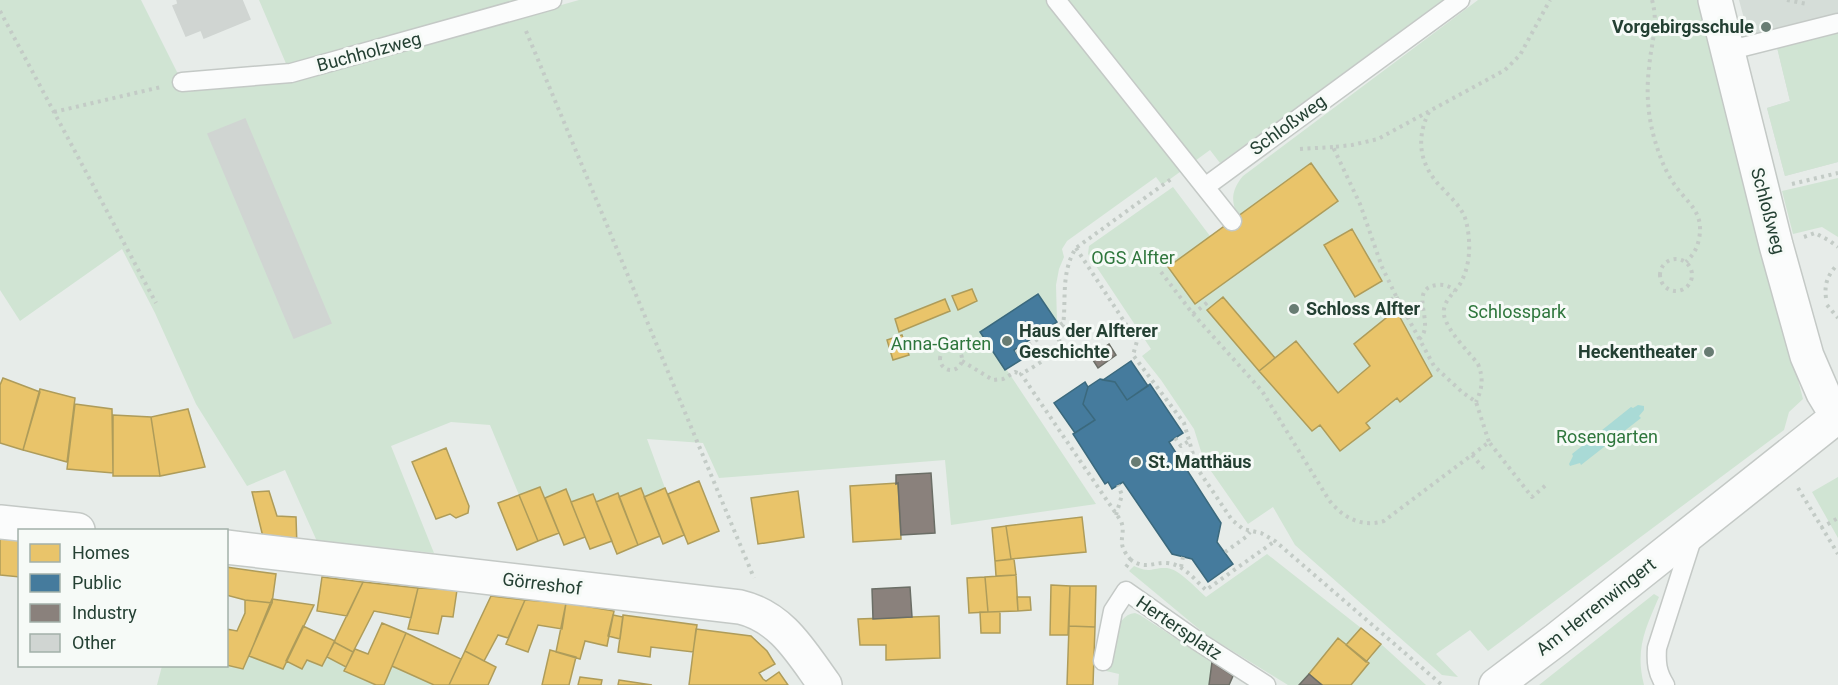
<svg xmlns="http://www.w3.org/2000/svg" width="1838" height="685" viewBox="0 0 1838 685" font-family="Roboto,sans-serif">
	<rect width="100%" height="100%" fill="#e7ece9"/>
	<!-- built -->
	<path fill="#d5ddd8" d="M1739,0H1838V162L1785,176L1767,108L1790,101L1775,39L1749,37Z"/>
	<!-- green -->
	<path fill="#d0e4d3" d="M0,0H141L182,82L290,73L259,0H528L477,29L579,0H1443L1220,163L1210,150L1162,185L1156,177L1067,241L1062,249L1064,257L1059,269L1056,285L1057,322L1038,294L981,331L1096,504L951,525L945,460L719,478L703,443L647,439L665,488L644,497H619L617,493L596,502L592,494L571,502L566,489L545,498L540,487L519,495L490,425L451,422L391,446L434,553L369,546L370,554L320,548L285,470L247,486L196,404L155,313L122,249L20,321L0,290Z
		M1478,0H1700L1803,399L1789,412L1784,430L1488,651L1470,630L1436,654L1458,677L1442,675L1295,545L1273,507L1248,524L1204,461L1194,429L1161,380L1142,356L1151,349L1088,254L1089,246L1173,187L1210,236L1238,216C1230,201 1232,189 1243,176Z
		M1838,23V162L1785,176L1767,108L1790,101L1775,39Z
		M1838,178V237L1822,227L1793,234L1782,191Z
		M1838,477V538L1812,492Z
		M1267,554L1361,628L1346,645L1338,639L1299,685H1288L1205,634L1129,571L1134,566C1151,574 1152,567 1167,568C1179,569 1197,589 1206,597Z
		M1654,594L1659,597C1645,629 1635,650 1644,685H1539Z
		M1135,613L1140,615L1212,662L1209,685H1118L1119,674L1106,671C1109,654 1113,615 1135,613Z
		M1381,644L1426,685H1351Z
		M249,656L282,669L286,661L302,669L307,660L321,666L327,657L346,667L345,671L376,685H157L162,666L227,665L243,669Z
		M392,666L434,685H384Z"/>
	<!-- water -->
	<path fill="#a9dad6" d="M1638,405L1644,406V410L1639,416L1641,418L1581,465L1580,463L1570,466L1569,464L1573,456L1572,454L1631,407L1633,408Z"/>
	<!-- homes -->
	<path fill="#e9c46a" stroke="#ae9c5a" stroke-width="1.5" d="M1311,163L1338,201L1195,304L1168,267Z
		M1352,229L1382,281L1355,297L1324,245Z
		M972,289L977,301L958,310L952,296Z
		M1223,297L1275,358L1259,371L1207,310Z
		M945,299L950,311L899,332L895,319Z
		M1396,310L1432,376L1400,402L1397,398L1366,423L1370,428L1340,451L1320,425L1312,431L1259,371L1296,341L1338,393L1370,366L1354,344Z
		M902,335L909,355L893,360L887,340Z
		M3,378L40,392L23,450L0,443V385Z
		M40,389L75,398L67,462L23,450Z
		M75,404L112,409L113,473L67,469Z
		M188,409L205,467L160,476L151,417Z
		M113,415L151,417L160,476H113Z
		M446,448L469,506L468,513L456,518L450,514L436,519L412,462Z
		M699,481L719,531L688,544L668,494Z
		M898,483L901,539L853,542L850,486Z
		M540,487L559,533L538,541L519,495Z
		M641,488L660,536L638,545L619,497Z
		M665,488L684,535L663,544L644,497Z
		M566,489L585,537L564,545L545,498Z
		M269,491L277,516L296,517L297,547L264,541L252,492Z
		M798,491L804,537L758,544L751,498Z
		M618,493L638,545L617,554L596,502Z
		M593,494L612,541L590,549L571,502Z
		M519,495L538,541L517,550L498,503Z
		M1082,517L1086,552L1011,559L1006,526Z
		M1006,526L1011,559L995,561L992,528Z
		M0,538L20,540V577L0,575Z
		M1014,559L1016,575L996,576L995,561Z
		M226,567L276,574L272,603L245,600L226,595Z
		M1016,575L1018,611L988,612L985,577Z
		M322,577L363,582L347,616L317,611Z
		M985,577L988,612L969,613L967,578Z
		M363,582L418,588L411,618L374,611L353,652L334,642Z
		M1051,585L1070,586L1068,635H1050Z
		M1070,586H1096L1095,627L1069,626Z
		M418,588L457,590L453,617L442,616L438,634L408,629Z
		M491,596L525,600L508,638L498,635L484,661L465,651Z
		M1017,597H1030L1031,610L1018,611Z
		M272,599L314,605L283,669L249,656Z
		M245,600L272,603L243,669L226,665V629L237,631L245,613Z
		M525,600L566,603L562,629L538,625L528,652L506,644Z
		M566,603L614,611L607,646L585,641L580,659L556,652Z
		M980,612H1000V633H981Z
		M613,615L623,617L620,639L608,636Z
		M623,615L697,625L693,652L651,647L650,657L618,652Z
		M939,616L940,658L886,660V645H860L858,619Z
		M382,623L406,633L384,685H376L344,671L355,649L368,654Z
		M303,626L335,641L322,666L307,660L302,669L286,661Z
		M1069,626L1095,627L1093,685H1067Z
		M1361,628L1381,644L1366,662L1346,645Z
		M696,629L751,636L767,651L775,664L759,673L763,679L766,681L779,672L788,685H689Z
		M406,633L461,659L449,685H434L392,666Z
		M1338,638L1369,663L1351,685H1322L1309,674Z
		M334,642L353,652L346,667L327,657Z
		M550,650L576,657L569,685H542Z
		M465,651L496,667L488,685H449Z
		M580,677L602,680L601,685H578Z
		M619,680L652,685H618Z"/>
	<!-- public -->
	<path fill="#457b9d" stroke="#3b697d" stroke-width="1.5" d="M1038,294L1057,322L1014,350L1021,360L1005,370L980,332Z
		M1131,361L1148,386L1127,400L1115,382L1103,380Z
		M1100,379L1115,382L1127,400L1150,384L1183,433L1169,442L1221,523L1217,542L1233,564L1208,582L1192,559L1172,554L1123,482L1112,489L1108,482L1105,484L1073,434L1095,420L1083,404L1088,387Z
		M1085,382L1088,387L1083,404L1095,420L1075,433L1054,403Z"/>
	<!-- industry -->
	<path fill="#8a817c" stroke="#6b6e66" stroke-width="1.5" d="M1109,344L1116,355L1098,368L1091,357Z
		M931,473L935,533L901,535L898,483L896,484V475Z
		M910,587L912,617L873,619L872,589Z
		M1212,662L1233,676L1229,685H1209Z
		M1309,674L1316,680L1322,685H1299Z"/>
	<!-- building -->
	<path fill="#d0d5d2" stroke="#d0d5d2" stroke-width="1.5" d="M177,0H242L250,19L204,38L201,30L186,36L173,6L178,4Z
		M245,119L331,323L294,338L208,134Z"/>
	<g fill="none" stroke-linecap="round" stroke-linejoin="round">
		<!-- lane casing -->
		<g stroke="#c4c9c6" stroke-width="21">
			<path id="lane" d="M1056,0L1232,221
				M1727,51L1838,23
				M182,82L291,73L552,0
				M1205,187L1460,0
				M1103,661L1113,611L1126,591L1196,640L1266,685
				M1665,685C1657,672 1656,663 1657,648L1693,536"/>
		</g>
		<!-- street casing -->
		<g stroke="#c4c9c6" stroke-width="36">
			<path id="street" d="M1715,0L1776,245L1807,356L1823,393L1837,416
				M0,522L78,530
				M226,547L740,607C782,617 801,652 825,685
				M1496,685L1557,639L1838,416"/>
		</g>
		<!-- path -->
		<path stroke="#c3cbc6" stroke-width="4" stroke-dasharray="3 4.5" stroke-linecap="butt" d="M1652,0C1659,25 1651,43 1649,68C1646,93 1648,117 1655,141C1659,154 1664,168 1671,179C1684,202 1705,209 1699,239C1697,249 1693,255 1686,262
			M1787,0L1807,4
			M0,11L156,303
			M526,31L754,578
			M54,112L161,87
			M1429,112C1415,140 1420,166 1442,188C1451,198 1462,207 1466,221C1471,241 1471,265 1460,284C1454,294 1442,301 1444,315C1447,331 1469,352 1478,364C1484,379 1482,389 1476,402
			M1300,149L1333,147
			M1792,184L1838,173
			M1804,237L1815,233L1830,241L1838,247
			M1076,248L1137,341L1133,355L1184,423L1197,468L1232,520L1243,529L1261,533L1275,541L1442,685
			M1660 275a16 16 0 1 1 32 0a16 16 0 1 1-32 0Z
			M1161,272L1193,314L1262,391L1329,500C1342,517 1361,528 1384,521L1489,442L1532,497L1546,485
			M1396,296L1382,267L1360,204L1333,147L1352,145L1378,139L1505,70L1520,55L1550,0
			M1826,298C1824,284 1828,274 1838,264
			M1391,300L1396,296L1434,366L1462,392L1476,402L1489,442
			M1827,305L1838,318
			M1193,314L1208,302
			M1419,339C1437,325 1406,289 1437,285C1444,284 1450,286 1455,291
			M940 359a11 11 0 1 1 22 0a11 11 0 1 1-22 0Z
			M1016,353L1063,323
			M962,361L993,380L1003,379L1015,372L1021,374
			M1175,438L1181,446L1189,441
			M1472,455L1485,470
			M1798,488L1838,554
			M1116,515L1122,495L1118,485
			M1821,528L1838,518
			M1225,552L1246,537L1250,532
			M1131,560C1114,541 1127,537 1121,521L1021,374C1031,368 1044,362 1052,352C1075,326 1054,282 1076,248L1171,179
			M1126,567L1131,560C1146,570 1153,562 1167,563C1183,564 1195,580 1206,590L1275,541
			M1181,567L1183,557"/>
		<!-- lane -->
		<use href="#lane" stroke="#fbfcfc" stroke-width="18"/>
		<!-- street -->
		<use href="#street" stroke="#fbfcfc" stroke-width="33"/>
	</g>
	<!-- markers -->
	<g fill="#687c73" stroke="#f6faf7" stroke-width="2">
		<circle cx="1766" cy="27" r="6"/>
		<circle cx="1294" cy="309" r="6"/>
		<circle cx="1007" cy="341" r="6"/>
		<circle cx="1709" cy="352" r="6"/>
		<circle cx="1136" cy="462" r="6"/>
	</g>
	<g text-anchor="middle" stroke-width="6" stroke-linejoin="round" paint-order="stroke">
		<!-- poi labels -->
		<g font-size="18" font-weight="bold" fill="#244033" stroke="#f6faf7" text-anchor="start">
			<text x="1754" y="33" text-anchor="end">Vorgebirgsschule</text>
			<text x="1306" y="315">Schloss Alfter</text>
			<text x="1019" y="337">Haus der Alfterer<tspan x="1019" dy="21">Geschichte</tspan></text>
			<text x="1697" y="358" text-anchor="end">Heckentheater</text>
			<text x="1148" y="468">St. Matthäus</text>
		</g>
		<!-- street labels -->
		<g font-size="18" fill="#244033" stroke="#f6faf7">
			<text transform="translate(369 52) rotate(-15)" y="6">Buchholzweg</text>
			<text transform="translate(1288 125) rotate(-36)" y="6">Schloßweg</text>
			<text transform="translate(1768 211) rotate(75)" y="6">Schloßweg</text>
			<text transform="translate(542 584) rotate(7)" y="6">Görreshof</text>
			<text transform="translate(1596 607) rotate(-38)" y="6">Am Herrenwingert</text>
			<text transform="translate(1179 628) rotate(34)" y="6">Hertersplatz</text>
		</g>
		<!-- park labels -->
		<g font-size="18" fill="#2e763c" stroke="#f6faf7">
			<text x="1133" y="264">OGS Alfter</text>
			<text x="1517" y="318">Schlosspark</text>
			<text x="941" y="350">Anna-Garten</text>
			<text x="1607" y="443">Rosengarten</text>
		</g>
	</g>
	<!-- legend -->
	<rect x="18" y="529" width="210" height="138" fill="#f6faf7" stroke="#a2b0a9" stroke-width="1.5"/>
	<rect x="30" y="544" width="30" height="18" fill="#e9c46a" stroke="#a2b0a9" stroke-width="1.5"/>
	<text x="72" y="559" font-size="18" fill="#244033">Homes</text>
	<rect x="30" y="574" width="30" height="18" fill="#457b9d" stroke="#a2b0a9" stroke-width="1.5"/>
	<text x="72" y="589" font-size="18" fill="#244033">Public</text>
	<rect x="30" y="604" width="30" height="18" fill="#8a817c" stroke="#a2b0a9" stroke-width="1.5"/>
	<text x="72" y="619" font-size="18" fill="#244033">Industry</text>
	<rect x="30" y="634" width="30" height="18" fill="#d0d5d2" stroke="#a2b0a9" stroke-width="1.5"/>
	<text x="72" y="649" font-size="18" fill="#244033">Other</text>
</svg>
